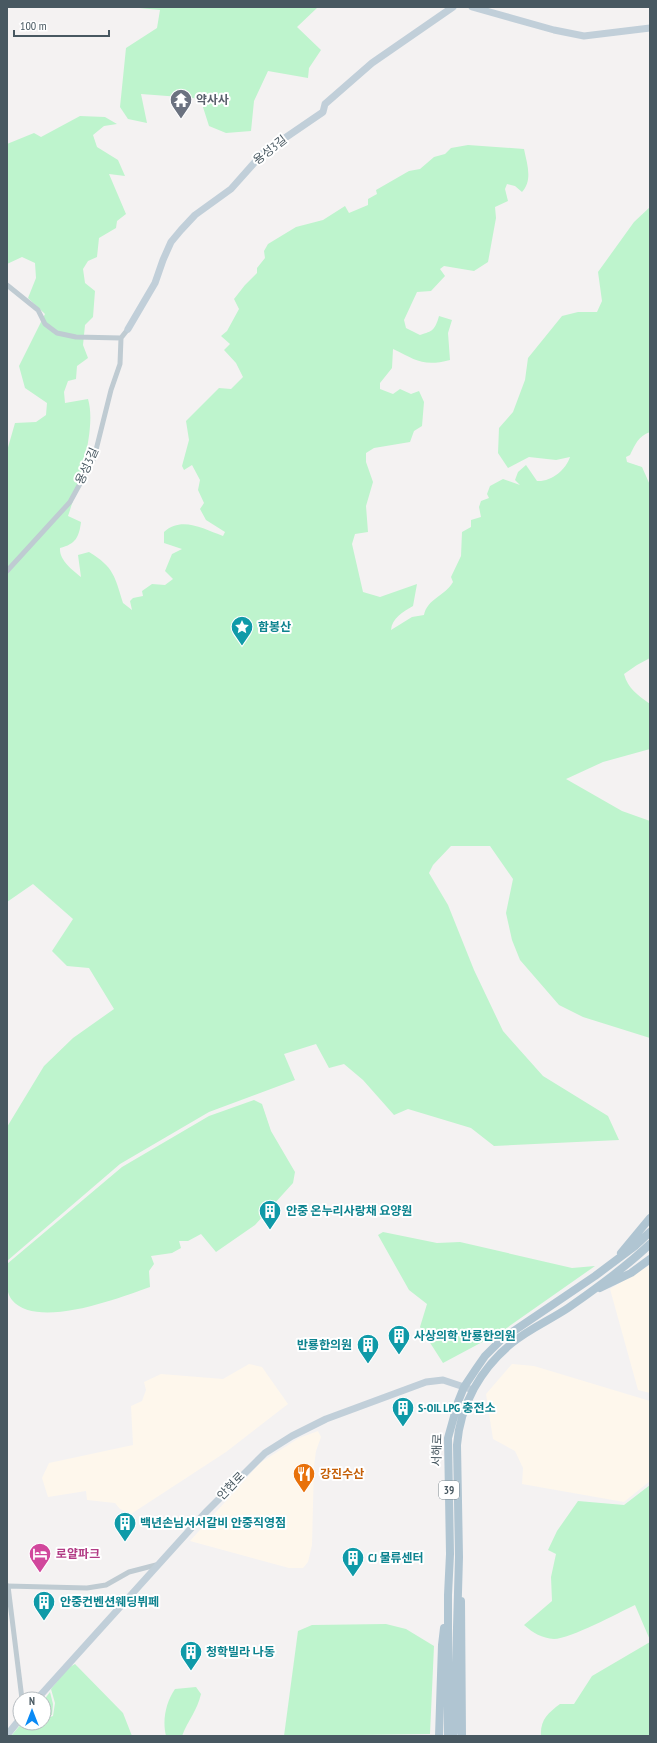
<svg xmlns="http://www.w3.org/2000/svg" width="657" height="1743" font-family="'PT Sans Narrow','Noto Sans KR',sans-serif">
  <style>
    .commercial { fill: #fef7ec }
    .green { fill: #bef4cd }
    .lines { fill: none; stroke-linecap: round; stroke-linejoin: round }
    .street { stroke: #bfcbd2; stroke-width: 5 }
    .secondary { stroke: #c1cfd9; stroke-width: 7 }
    .primary { stroke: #b0c5d2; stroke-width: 8 }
    .labels { text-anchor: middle; stroke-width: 4; stroke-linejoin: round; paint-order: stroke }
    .shield { fill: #fff; stroke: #7f8a90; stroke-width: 1 }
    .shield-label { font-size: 11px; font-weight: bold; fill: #485861 }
    .worship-label { font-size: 12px; font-weight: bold; fill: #5b616d; stroke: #fff; text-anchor: start }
    .street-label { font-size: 12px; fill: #485861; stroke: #fff }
    .culture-label { font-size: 12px; font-weight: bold; fill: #0d838f; stroke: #fff; text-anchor: start }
    .food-label { font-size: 12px; font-weight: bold; fill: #c56008; stroke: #fff; text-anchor: start }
    .hotel-label { font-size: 12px; font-weight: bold; fill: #b23c85; stroke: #fff; text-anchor: start }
  </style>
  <rect width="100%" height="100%" fill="#f4f2f2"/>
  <path class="commercial" d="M650 1265V1393L638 1390 610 1289Z
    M249 1364 262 1367 288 1404 226 1452 131 1514 120 1509 115 1503 87 1500 86 1491 48 1497 42 1478 49 1463 133 1445 131 1406 142 1401 146 1390 144 1382 161 1374 223 1379Z
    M512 1364 534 1366 650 1401V1481L624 1502 522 1484 523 1468 515 1451 493 1439 486 1394Z
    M318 1431 321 1437 316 1451 314 1466 312 1545 308 1562 303 1568H289L190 1541 260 1463 299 1438Z"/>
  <path class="green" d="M129 7H318L297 27 321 50 309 68 308 78 268 71 254 101 251 131 226 133 209 126 202 104 194 98 141 94 147 123 128 119 120 107 126 48 157 28 160 10Z
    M80 116 105 117 117 124 104 126 93 135 97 147 118 160 125 176 109 174 126 214 117 221 116 228 99 238 97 257 88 261 83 269 85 283 95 291 93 317 85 325 83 345 88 358 77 366 76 379 68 381 64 392 65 403 88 399C97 428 78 486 68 516L81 522C79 537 76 544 60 548 59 560 72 570 81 577L78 555 89 552C114 567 115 577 123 603L132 610 130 601 133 598 143 596 142 591 152 584 165 585 173 579 165 571 172 554 182 549 164 543V532C182 516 203 529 223 536L225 532 206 520 200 509 204 503 198 490 200 480 192 465 184 470 182 466 189 440 186 421 219 388 231 389 243 377 236 363 224 350 230 344 221 336 227 331 239 309 234 299 245 285 257 273V268L265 258 264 251 268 244 296 227 323 220 345 206 349 213 368 205V199L377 194 376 190 409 171 420 169 434 157 445 154 451 148 468 145 524 149C527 164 533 180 522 192L515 186 507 184 505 189 508 201 495 207 496 218 488 262 474 271 444 266 440 269 445 276 431 291 417 292 404 320 406 328 420 335C433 331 435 330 439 316L452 320 448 333 450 360C423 367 416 360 393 349L392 368 380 383V389L393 394 400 389 411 394 419 391 424 402 422 426 414 431 410 442 374 448 366 453V462L373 482 366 506 368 532 355 534 352 544 363 592 380 597 417 584 413 606C403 612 392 618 391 630L412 617 424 615C427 599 446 595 453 582L451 577 461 556 462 532 471 527V520L481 517 479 507 481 501 489 498 487 494 490 486 503 479 520 485 515 480 518 472 526 465 537 481C551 482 566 470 570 457L556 460 529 457 508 468 498 453 499 428 513 412 525 380 528 358 562 316 578 312H597L602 301 598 272 634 222 650 207V432C638 436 635 445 630 455L626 457 627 462 642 467 650 485V658L637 665 624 674C628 689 638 695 650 704V749L603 762 566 779 622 811 650 821V1038L583 1017 559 1005 520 960 512 940 506 913 513 879 490 846H451L433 865 429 873 448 905 474 970 503 1031 543 1076 608 1116 619 1140 494 1146 471 1128 408 1109 394 1115 363 1080 344 1064 329 1068 316 1044 284 1054 295 1080 209 1112 120 1164 7 1261V1127L44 1066 73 1038 114 1009 89 968 67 966 52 951 73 919 33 884 7 902V451L15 423 36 422 46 415 47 403 25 388 19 366 45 314 28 298 36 278 35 263 22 257 7 264V144L34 133 41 137Z
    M254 1100 262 1104 271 1131 295 1172 293 1183 255 1225 216 1252 201 1234 188 1241H179L181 1248 172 1253 151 1256 154 1264 149 1271 150 1287C119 1298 37 1330 12 1300 5 1292 6 1274 7 1264L122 1167 209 1116Z
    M383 1232 437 1243 460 1242 572 1268 595 1266 501 1332 443 1363 420 1327 427 1304 409 1290 378 1235Z
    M650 1485V1640L635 1605C618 1613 570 1639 554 1639 542 1638 533 1633 524 1625L552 1601 551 1577 556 1554 548 1550 557 1531 578 1501 624 1505Z
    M386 1624 406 1629 434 1646 430 1734 284 1736 298 1631 312 1625Z
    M650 1642V1736H541C540 1720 548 1713 560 1704H574L592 1676Z
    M75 1664 123 1713 132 1736H11L22 1723H44V1716L47 1718 53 1716 55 1703 51 1689 68 1668Z
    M196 1687 201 1694C197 1711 188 1720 182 1736H166C162 1720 166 1702 175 1689Z
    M50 1692 53 1704 52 1715 47 1717 44 1714V1700Z"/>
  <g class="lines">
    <path class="street" d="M7 285 38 310 45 324 57 333 76 337 121 338 128 329
      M7 571 70 502 94 458 111 390 120 364 121 338
      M7 1586 87 1588 106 1585 129 1572 156 1565
      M8 1586 22 1699"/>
    <path class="secondary" d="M472 7 554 30 584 36 650 28
      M128 329 155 283 163 260 171 242 181 230 195 215 231 189 263 153 323 112 325 104 372 63 453 7
      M37 1699 205 1513 265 1453 292 1436 326 1419 426 1382 443 1380 473 1390
      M7 1735 20 1719"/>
    <path class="primary" d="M621 1253 650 1218
      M600 1288 631 1273 650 1259
      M461 1601 462 1736
      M454 1733 459 1557 457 1445C460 1405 481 1368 512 1343 529 1329 550 1320 568 1308 594 1290 628 1265 650 1244
      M439 1736 442 1645 444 1628
      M448 1736V1595L450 1554 448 1438 458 1402 464 1387 476 1369 485 1356 502 1339 595 1276 635 1246 650 1232"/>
  </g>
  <defs>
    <g id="temple-pin" transform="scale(1.15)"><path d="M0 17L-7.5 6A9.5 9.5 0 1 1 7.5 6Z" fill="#6b7280" stroke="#fff"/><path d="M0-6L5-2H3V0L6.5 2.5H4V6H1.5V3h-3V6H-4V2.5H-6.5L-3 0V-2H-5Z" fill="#fff"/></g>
    <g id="sight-pin" transform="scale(1.15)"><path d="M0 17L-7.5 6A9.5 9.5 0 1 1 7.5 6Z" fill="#0f9aa8" stroke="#fff"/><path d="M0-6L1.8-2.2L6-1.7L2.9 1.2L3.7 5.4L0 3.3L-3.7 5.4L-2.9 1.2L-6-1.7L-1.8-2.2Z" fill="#fff"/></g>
    <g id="building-pin" transform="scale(1.15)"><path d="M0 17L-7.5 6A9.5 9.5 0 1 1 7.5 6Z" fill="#0f9aa8" stroke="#fff"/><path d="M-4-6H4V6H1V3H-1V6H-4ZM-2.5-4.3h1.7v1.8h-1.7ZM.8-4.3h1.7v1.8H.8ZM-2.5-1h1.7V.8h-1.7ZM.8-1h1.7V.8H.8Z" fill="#fff"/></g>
    <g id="restaurant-pin" transform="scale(1.15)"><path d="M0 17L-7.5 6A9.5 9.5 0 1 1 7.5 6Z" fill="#e8710a" stroke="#fff"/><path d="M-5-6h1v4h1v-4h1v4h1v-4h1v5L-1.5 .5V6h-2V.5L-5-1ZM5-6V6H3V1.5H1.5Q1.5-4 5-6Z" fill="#fff"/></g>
    <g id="hotel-pin" transform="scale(1.15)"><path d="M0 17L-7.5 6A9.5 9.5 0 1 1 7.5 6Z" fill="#d1479c" stroke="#fff"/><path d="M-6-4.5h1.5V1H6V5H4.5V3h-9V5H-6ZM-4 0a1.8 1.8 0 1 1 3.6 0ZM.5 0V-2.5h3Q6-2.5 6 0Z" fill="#fff"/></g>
  </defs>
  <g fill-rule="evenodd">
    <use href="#temple-pin" x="181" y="100"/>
    <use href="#sight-pin" x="242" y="627"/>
    <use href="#building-pin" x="270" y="1211"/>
    <use href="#building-pin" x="399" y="1336"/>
    <use href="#building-pin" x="368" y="1345"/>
    <use href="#building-pin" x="403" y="1408"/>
    <use href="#restaurant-pin" x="304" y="1474"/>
    <use href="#building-pin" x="125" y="1523"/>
    <use href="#hotel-pin" x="40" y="1554"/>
    <use href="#building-pin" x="353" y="1558"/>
    <use href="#building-pin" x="44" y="1602"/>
    <use href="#building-pin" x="191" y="1652"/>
  </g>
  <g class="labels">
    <rect class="shield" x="439" y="1481" width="20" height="18" rx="3"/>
    <g class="shield-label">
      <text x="449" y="1494">39</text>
    </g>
    <g class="worship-label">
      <text x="196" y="104">약사사</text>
    </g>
    <g class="street-label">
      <text transform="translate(270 150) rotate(-38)" y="4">용성3길</text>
      <text transform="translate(87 466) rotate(-66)" y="4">용성3길</text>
      <text transform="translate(437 1450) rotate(-88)" y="4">서해로</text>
      <text transform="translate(231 1486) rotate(-46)" y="4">안현로</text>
    </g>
    <g class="culture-label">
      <text x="258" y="631">함봉산</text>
      <text x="286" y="1215">안중 온누리사랑채 요양원</text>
      <text x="414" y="1340">사상의학 반룡한의원</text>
      <text x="352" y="1349" text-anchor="end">반룡한의원</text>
      <text x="418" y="1412">S-OIL LPG 충전소</text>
      <text x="140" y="1527">백년손님서서갈비 안중직영점</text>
      <text x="368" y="1562">CJ 물류센터</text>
      <text x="60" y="1606">안중컨벤션웨딩뷔페</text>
      <text x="206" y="1656">청학빌라 나동</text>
    </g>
    <g class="food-label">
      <text x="320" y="1478">강진수산</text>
    </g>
    <g class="hotel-label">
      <text x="56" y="1558">로얄파크</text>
    </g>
  </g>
  <rect width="657" height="1743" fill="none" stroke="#485861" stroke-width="16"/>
  <g transform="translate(32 1711)"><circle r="19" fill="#ffffff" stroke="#b6bcc0"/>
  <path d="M0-3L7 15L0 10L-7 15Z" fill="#0a8af5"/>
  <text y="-6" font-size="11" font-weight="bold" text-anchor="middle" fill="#485861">N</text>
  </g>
  <path d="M14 30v6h95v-6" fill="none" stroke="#485861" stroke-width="2"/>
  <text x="20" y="30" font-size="12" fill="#485861" stroke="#ffffff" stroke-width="3" paint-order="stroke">100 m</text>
</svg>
